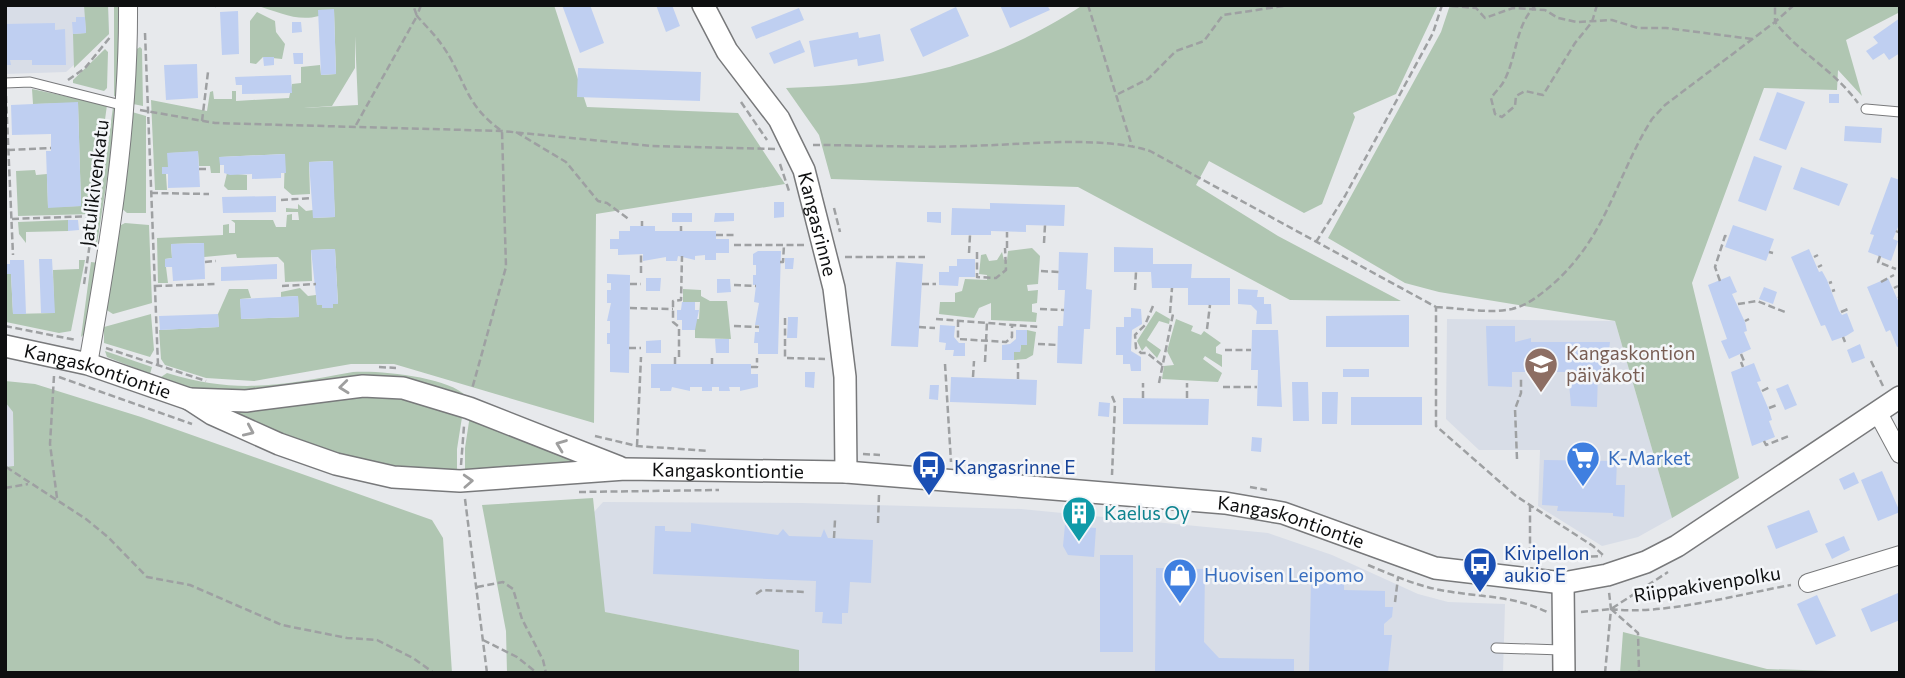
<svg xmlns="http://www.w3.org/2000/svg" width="1905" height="678" font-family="Commissioner,sans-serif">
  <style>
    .built { fill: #d8dde7 }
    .green { fill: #b0c6b2; fill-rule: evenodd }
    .building { fill: #bfcff1 }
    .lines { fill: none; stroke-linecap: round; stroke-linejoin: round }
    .service-casing { stroke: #78797b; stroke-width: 11 }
    .minor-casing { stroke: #78797b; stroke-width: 20 }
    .tertiary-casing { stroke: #78797b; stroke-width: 24 }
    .path { stroke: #9ea0a2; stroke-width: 2.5; stroke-dasharray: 7 3.5; stroke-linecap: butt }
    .service { stroke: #fff; stroke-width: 9 }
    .minor { stroke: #fff; stroke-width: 18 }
    .tertiary { stroke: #fff; stroke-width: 21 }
    .oneway { stroke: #9f9f9f }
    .labels { text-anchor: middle; stroke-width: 5; stroke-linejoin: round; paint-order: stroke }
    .street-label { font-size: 19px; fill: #0e0f10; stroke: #f4f6f9 }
    .education-label { font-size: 19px; fill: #785e54; stroke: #f4f6f9; text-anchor: start }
    .shop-label { font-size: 19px; fill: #366cbe; stroke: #f4f6f9; text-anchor: start }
    .transit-label { font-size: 19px; fill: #164399; stroke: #f4f6f9; text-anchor: start }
    .culture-label { font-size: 19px; fill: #0d838f; stroke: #f4f6f9; text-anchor: start }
  </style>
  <rect width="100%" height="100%" fill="#e7e9ec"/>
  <path class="built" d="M5 5H108L109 34 66 72 5 74Z
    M1447 319 1615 321 1672 518 1638 537 1602 546 1538 506 1540 450H1479L1446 419Z
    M5 402 13 412 14 467H5Z
    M603 502 802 503 1021 509 1268 533 1332 555 1418 594 1448 602 1505 604 1503 673H799L798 650 604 612 594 512Z"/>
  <path class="green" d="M84 5H108L109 34 74 68 73 34 86 33Z
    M114 5H121L119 97 114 96Z
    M255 5H554L587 107 738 113 785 184 596 214 594 423 394 364H351L254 381 206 378 165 365 161 359 159 330 219 327 218 314 229 289H248L251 298 240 299 242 319 299 317 298 296 281 297V292L300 288 308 296 316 295 317 305H322V308H332L333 304 338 303 335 249 311 250 312 281 285 282 284 263 278 257 237 258 236 254 204 257V243L171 244 172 258 165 259 168 283H158L157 238 223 235V225L229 224V233H235V223L231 220H273L276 227H286L287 215 292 214V220H299L298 212H286V208L298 209V204L306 211 313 210V218L335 217 332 161 309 162 310 194 292 195 284 188 285 154 220 157V173H211L210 166H199L198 152 168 153V167H162V174H166L167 190H155L151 100 207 111 210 92 213 91 214 99H232V91H236V101L289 98 292 84 301 83V67L320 65 321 75 336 74 334 10C304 26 285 14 255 5ZM355 36 358 105 304 108 332 106 355 68Z
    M1083 5H1438L1396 94 1353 113 1355 117 1322 204 1304 213 1209 161 1196 185 1278 236 1401 301 1290 300 1078 187 831 179 819 135 786 88C903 84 982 70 1083 5Z
    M1450 5H1900V12L1846 40 1862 96 1838 70 1837 90 1764 88 1692 283 1739 478 1672 518 1615 321 1439 292 1405 283 1328 238 1441 32Z
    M257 12 275 21 276 32 285 44 282 59 263 57 256 64 250 63V21Z
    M140 47 142 49 143 106 133 104 134 51Z
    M105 49 108 52 107 88 104 91 73 83V80Z
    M32 89 107 105 92 214 18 216 16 171 35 170 36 175 47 174 48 207 81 206 78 103 33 104Z
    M113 107 118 108 97 244 94 243Z
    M132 112 146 116V213H127L120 207Z
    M227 173 247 175V190H228L224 186Z
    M68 220V231L26 232V243L19 234 18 222Z
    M125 223 149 225 152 303 113 314 105 309 119 226Z
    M1032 248 1040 256 1038 284 1027 285 1028 291 1038 290 1037 303 1032 304V312L1037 313 1036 322 991 320V303L979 308 974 318 939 314 940 302H955V293L962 291 965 279 987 280V275L979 274 981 255 986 254 989 261 997 260 1002 252 1004 260H1007L1008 251Z
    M79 260H85L71 331 59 333 6 322 5 274H11L13 314 54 313 53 270 79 269Z
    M91 262 99 263 87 331 81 337Z
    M683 289 701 290V296L710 301H727L731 339 695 338V319H699L700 302H683Z
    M1156 311 1170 319 1169 324 1159 321 1147 340 1161 350 1157 358 1146 346 1142 351 1137 341Z
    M151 314 154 350 150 357 104 343V327Z
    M1176 319 1193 326 1191 331 1201 335 1204 331 1221 343 1216 347V353L1222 355V367L1205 356 1203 359 1222 373 1218 382 1162 379 1164 366 1174 365 1167 351Z
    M1027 330 1036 332 1033 355 1026 359 1014 360V352H1020L1021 345H1027Z
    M105 351 152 367 150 374 107 357Z
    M353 372C379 370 449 377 466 396 391 386 315 397 239 392 214 391 183 390 161 377L167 373C239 395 281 385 353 372Z
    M5 381 35 384 141 417 432 520 443 538 452 673H5V467L14 466 13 412 5 402Z
    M364 391 463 411 457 449V475L337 459 214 405Z
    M470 415 605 466 465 474V448Z
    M593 498 605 612 799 650V673H507L506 631 482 505Z
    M1623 632 1767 669 1900 673H1620Z"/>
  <path class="building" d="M562 5H590L604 43 580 53Z
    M656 5H672L680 26 666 32Z
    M1000 5H1047L1050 10 1010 28Z
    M956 7 969 36 923 57 910 29Z
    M799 8 804 20 756 39 751 27Z
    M334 9 336 74 321 75 318 10Z
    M238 11 239 54 222 55 220 12Z
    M76 17H85L86 33 73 34 72 22H76Z
    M1900 18V53L1889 60 1884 53 1873 60 1866 51 1878 43 1873 37Z
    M292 22H301L302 32 292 33Z
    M55 23V30L65 29 66 65H32V60H10L11 65H5V24Z
    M858 32 859 38 880 34 884 61 858 66 857 59 814 67 809 41Z
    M800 40 805 52 774 64 769 53Z
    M293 53H303V64H294Z
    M263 57H274V65L264 66Z
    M197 64 198 98 166 100 164 65Z
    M578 68 701 72 700 101 577 97Z
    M291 75 292 93 242 94V85H236L235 77Z
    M1777 92 1805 102 1786 150 1759 140Z
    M1829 94H1839V103H1829Z
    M78 102 81 206 48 208 46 151H51V134L12 135 11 105Z
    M1845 126 1882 128 1881 143 1844 141Z
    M198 151 200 187 168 188V174H162V167H168L167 153Z
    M285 154 286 173H281V178L252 179V174L230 175 224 173V165H220L219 157Z
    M1754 156 1782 166 1766 211 1738 201Z
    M333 161 335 217 313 218 309 162Z
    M1801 167 1848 184 1839 206 1793 189Z
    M1891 177 1900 180V222L1893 239 1898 241 1891 261 1868 252 1874 235 1870 234Z
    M276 196V212L223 213 222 197Z
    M774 202H784V217L774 218Z
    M990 203 1065 205 1064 226 1026 225V232L991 231V235H951L952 208 990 209Z
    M927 212H941V223L927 222Z
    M672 213H692V222H672Z
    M715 213H734V221L714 222Z
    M68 220H78L79 230 68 231Z
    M1733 225 1774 239 1766 261 1725 247Z
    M630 226H655V231H716V239H729V253H716V260H705V255L695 256V260L678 256 677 261H666V257L643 261V254L618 255V249H610V239H619V231H630Z
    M204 243 205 279 173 281 172 267H165V259L172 258 171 244Z
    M1114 247 1153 248V264H1192L1191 278H1230V305H1188V288H1152L1151 272H1114Z
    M335 249 338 304H333V308H322V305H317L311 250Z
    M1809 249 1819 272 1822 271 1827 280 1839 311 1842 315 1847 313 1854 331 1846 336 1832 341 1825 325 1821 326 1791 257Z
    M758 251H781L778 354H758V343H754L755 332H759V325H755L759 303 754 302 756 285H753V275H756V265H753V254Z
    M1059 252 1088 253 1086 289 1092 290 1090 329H1084L1082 364 1057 363 1058 326H1063L1065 290H1058Z
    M785 258H794L793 269H785Z
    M39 259H52L55 313H41Z
    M957 259H975V277H959L958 286 939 285V272H949V266H957Z
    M10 260H24L26 314H13L11 274H5V264H10Z
    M896 262 923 264 918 347 891 346Z
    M277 264V279L221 281V267Z
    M607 274 630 275 629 373 610 372V344H607V333H610V321H607L611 303H607V290H611V283H607Z
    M1730 276 1737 292 1732 294 1745 322 1747 331 1744 332 1751 349 1729 359 1721 341 1727 339 1708 285Z
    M646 278H661L660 291H646Z
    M1888 278 1900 305V346L1897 347 1890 330 1886 332 1867 287Z
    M717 279H730L731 292 717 293Z
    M1764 287 1777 292 1773 304 1759 299Z
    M1238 289 1258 290 1257 297H1264V304H1271L1272 324H1256L1257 311 1251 305 1238 304Z
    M298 296 299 317 241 319 240 299Z
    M682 302H695V310H699L695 330H682V320H677V310H681Z
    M1131 308 1141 309 1142 324 1132 330 1131 351 1141 357V371H1131L1130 364H1123V355H1116V327H1124V317H1131Z
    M218 314 219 327 160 330 159 316Z
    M1409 315V347H1326V316Z
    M788 317H798L797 338H787Z
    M940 325 955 326 954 337 959 343H965V356H953L954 350H945L946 343 939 342Z
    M1486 326H1515V342L1531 338V342H1610L1606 373H1598L1597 407 1571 406 1568 372H1512V387L1488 386Z
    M1016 330H1027V345H1021L1020 352H1014V360H1002V345L1010 344 1016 339Z
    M1252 330H1278L1282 407 1257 406 1258 370H1251Z
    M715 339H729V353H716Z
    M661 340V353H646V341Z
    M1860 344 1865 358 1852 363 1847 350Z
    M1754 363 1761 381 1757 382 1769 410 1772 420 1769 421 1775 437 1752 446 1731 372Z
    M651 364H751V374H758V387L740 391V387H729L730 391H719V387H712V391H702V387H690V391L672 387 671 391H660V388H651Z
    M1343 369H1369V377H1343Z
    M805 372H815L814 388 805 387Z
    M951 377 1037 380 1036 405 950 402Z
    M1292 382H1308L1309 421H1293Z
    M1788 384 1797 405 1785 410 1776 389Z
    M930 385H939L938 400 929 399Z
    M1322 392H1338L1337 424H1322Z
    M1351 397H1422V425H1351Z
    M1123 398 1209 399 1208 425 1123 424Z
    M1099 402 1110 403 1109 417 1098 416Z
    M1252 437 1262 438 1261 452 1251 451Z
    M1544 460 1617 461 1616 485H1625L1624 517 1613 516V513L1557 511 1558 506 1542 505Z
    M1882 471 1900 512 1878 521 1861 480Z
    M1854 472 1859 483 1844 490 1839 479Z
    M1809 510 1818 532 1776 549 1767 526Z
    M691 523 778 535 783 529 789 536 821 537 824 529 828 538 873 540 871 583 850 582 848 613H842V624L822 623 823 612H815L816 581 653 574 655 526H665V531L691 532Z
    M1065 525 1096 528 1094 557 1068 555 1063 546Z
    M1844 536 1850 550 1832 559 1825 544Z
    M1100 555H1133V652H1100Z
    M1156 568 1205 569 1204 642 1219 658 1294 659V673H1155Z
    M1311 580 1344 581V590L1385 591V607H1393L1392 617 1384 624V635H1392L1388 673H1309Z
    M1898 593 1900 620 1871 632 1861 609Z
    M1817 595 1836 636 1816 645 1797 604Z"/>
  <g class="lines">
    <g class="service-casing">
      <path id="service" d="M5 83 30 82 125 106
        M1866 109 1900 112
        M1496 648 1562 650"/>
    </g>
    <g class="minor-casing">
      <path id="minor" d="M88 364C109 246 129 126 128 5
        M1878 413 1900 454
        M1808 583 1900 555"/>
    </g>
    <g class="tertiary-casing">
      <g id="tertiary">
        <path id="s1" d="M703 5 727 51 779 119 804 170 834 288 845 377 846 472"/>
        <path id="s2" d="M5 346 88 364 189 399 212 414 279 444 336 464 393 477 460 481 625 469 846 472 1225 503 1283 513 1435 568 1563 583 1607 575 1646 562 1677 546 1900 397"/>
        <path d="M189 399 246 401 363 386 403 388 469 408 619 467"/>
        <path d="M1563 583 1564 673"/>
      </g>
    </g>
    <path class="path" d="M211 5 216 6
      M421 5 417 16C425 25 435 35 442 45 466 79 464 105 502 131L506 267 472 389
      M1088 5 1132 146
      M1441 5 1476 8 1485 18 1513 8 1545 10 1558 18 1577 22 1612 20 1638 28H1666L1752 39
      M1536 5C1515 25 1517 57 1504 81 1501 87 1495 92 1491 98L1495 114 1502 117 1515 106 1516 96 1525 91 1543 95 1575 43 1592 22 1597 5
      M1794 5 1775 22C1800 54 1832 68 1858 103
      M145 33 158 365
      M68 80 85 68 111 36
      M1118 94 1148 79 1176 51 1204 41 1223 15 1290 5
      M6 96 13 255
      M741 102 767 140
      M140 110 215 123 502 131 652 146 775 149
      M202 121 208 72
      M356 125 417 16 413 5
      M516 132 566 162 598 201 607 203 630 220
      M813 145C865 145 917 148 968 146 1021 145 1100 135 1150 151L1436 307V426L1516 496 1593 546 1603 555
      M8 150 51 148
      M780 164 789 191
      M199 169H207
      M151 193 209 194
      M281 200 312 198
      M834 208 840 232
      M12 219 94 216
      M642 221V226
      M681 231V226
      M1896 231 1900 233
      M716 235H734
      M1316 242 1345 196 1433 33 1442 5
      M1044 243 1045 225
      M734 245H804
      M1007 248V232
      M977 252V277L996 278 1006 270 1005 248
      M1769 252 1773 253
      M969 253 970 235
      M1880 256 1878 262 1896 269
      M845 257H925
      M1814 257 1818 255
      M205 262 216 261
      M780 262H783L784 245
      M1818 267 1822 265
      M1041 271 1059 272
      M641 273V254
      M1720 281 1715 267 1725 236 1729 237
      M1881 282 1894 275
      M1829 283 1832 282
      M84 284 95 208
      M630 284H641
      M922 284H936
      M734 285 756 286
      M155 286 217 284
      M282 286 316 284
      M1894 288 1898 286
      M1135 290 1136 272
      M1832 291 1835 290
      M1898 298 1900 297
      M1738 304 1757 301 1785 312
      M1153 306 1145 325 1135 335 1136 348 1141 353H1147L1162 365
      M1436 307C1460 308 1489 314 1512 309 1528 305 1540 295 1553 284 1608 235 1615 178 1652 119L1665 105 1775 22V5
      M630 308 673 309
      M1040 309 1064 310
      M1841 312 1848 309
      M1170 313 1172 288
      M785 318V358L825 359
      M936 319 1039 327
      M958 320V339L1006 342 1012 337V324
      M1745 321 1749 319
      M5 326 76 340
      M734 326 759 327
      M919 327 935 328
      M1207 329 1210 305
      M1843 337 1845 342
      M1038 344 1058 345
      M106 348 206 381
      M629 348H641
      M1225 350H1251
      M1741 354 1744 361
      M679 357V327L673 322V301L681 300 682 256
      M1871 361 1883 386
      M985 362 987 322
      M1741 362 1743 367
      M675 364V357
      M712 364V358
      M945 364 951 462
      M379 367 396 368
      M751 367H757V358
      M54 376 50 444 57 498
      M59 377 192 424
      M973 377 974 361
      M1018 379V363
      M1159 383 1173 314
      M1223 387H1257
      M1762 391 1770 387
      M1112 396 1115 403 1112 475
      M1143 398V383
      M1187 398V383
      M1769 408 1777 405
      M595 436 637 446 709 451
      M1764 441 1766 445 1789 436
      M637 446 641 357
      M863 454 880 455
      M1517 459 1515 409 1521 393V379
      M461 465 464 426
      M6 467 86 519 109 538 147 577 190 585 282 625 347 638 377 640 413 658 434 673
      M1250 487 1267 490
      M5 488 28 484
      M579 492 719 490
      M465 499 487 673
      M1530 505V558
      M878 523 879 494
      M834 538 835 520
      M1528 559 1602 556
      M1368 565C1392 575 1415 585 1440 590 1476 597 1513 595 1547 612
      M477 587 503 582 513 589 522 619 543 660 546 673
      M756 594 762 590 805 592
      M1395 602 1398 578
      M1611 609C1659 616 1741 594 1791 585
      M1611 609 1638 633 1639 673
      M1581 612 1611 609 1668 572
      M483 640 517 657 537 673
      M1605 673 1611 609 1609 592"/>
    <use href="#service" class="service"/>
    <use href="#minor" class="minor"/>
    <use href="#tertiary" class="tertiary"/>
  </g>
  <defs><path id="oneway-chevron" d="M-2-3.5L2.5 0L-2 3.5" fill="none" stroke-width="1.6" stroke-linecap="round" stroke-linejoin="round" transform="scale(1.75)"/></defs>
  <g class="oneway">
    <use href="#oneway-chevron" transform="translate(344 387) rotate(174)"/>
    <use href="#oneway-chevron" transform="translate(249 431) rotate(24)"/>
    <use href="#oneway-chevron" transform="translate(561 445) rotate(-159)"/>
    <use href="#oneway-chevron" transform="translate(468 481) rotate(-3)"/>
  </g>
  <defs>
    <g id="school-pin" transform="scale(1.75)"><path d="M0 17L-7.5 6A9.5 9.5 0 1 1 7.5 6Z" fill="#8d6e63" stroke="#f4f6f9"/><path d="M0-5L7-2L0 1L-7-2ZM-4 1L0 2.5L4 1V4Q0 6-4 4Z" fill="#fff"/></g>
    <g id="supermarket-pin" transform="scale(1.75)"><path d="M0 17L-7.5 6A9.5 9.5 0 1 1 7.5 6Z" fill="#3f7fe0" stroke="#f4f6f9"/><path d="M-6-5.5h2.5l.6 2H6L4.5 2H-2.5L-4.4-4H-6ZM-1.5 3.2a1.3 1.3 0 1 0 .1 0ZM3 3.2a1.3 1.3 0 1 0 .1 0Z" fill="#fff"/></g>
    <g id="bus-pin" transform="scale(1.75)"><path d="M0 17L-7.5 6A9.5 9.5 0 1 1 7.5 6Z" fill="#1a4fb4" stroke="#f4f6f9"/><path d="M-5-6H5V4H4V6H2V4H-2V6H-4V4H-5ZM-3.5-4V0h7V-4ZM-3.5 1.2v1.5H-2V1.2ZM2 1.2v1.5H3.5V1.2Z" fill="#fff"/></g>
    <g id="building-pin" transform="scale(1.75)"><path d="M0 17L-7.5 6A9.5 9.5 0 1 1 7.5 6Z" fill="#0f9aa8" stroke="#f4f6f9"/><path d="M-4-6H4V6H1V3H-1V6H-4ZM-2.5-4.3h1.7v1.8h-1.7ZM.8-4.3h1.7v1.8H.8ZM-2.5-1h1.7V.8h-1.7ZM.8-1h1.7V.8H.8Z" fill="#fff"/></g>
    <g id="shop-pin" transform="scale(1.75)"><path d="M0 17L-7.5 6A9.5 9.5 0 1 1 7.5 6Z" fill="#3f7fe0" stroke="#f4f6f9"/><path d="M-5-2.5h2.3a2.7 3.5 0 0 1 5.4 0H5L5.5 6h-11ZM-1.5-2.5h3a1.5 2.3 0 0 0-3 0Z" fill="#fff"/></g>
  </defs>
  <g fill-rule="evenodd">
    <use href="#school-pin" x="1541" y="364"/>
    <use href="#supermarket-pin" x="1583" y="458"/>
    <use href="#bus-pin" x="929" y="467"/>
    <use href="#building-pin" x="1079" y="513"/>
    <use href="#bus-pin" x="1480" y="564"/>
    <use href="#shop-pin" x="1180" y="575"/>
  </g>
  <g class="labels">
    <g class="street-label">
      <text transform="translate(94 183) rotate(-83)" y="7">Jatulikivenkatu</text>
      <text dy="7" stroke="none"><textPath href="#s1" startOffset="250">Kangasrinne</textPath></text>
      <text dy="7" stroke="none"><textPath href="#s2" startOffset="96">Kangaskontiontie</textPath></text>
      <text dy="7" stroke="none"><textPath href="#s2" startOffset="747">Kangaskontiontie</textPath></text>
      <text dy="7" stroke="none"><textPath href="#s2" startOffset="1314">Kangaskontiontie</textPath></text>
      <text transform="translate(1707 584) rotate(-9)" y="7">Riippakivenpolku</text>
    </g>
    <g class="education-label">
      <text x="1566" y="360">Kangaskontion<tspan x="1566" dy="22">päiväkoti</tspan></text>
    </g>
    <g class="shop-label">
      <text x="1608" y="465">K-Market</text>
      <text x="1204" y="582">Huovisen Leipomo</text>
    </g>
    <g class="transit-label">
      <text x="954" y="474">Kangasrinne E</text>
      <text x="1504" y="560">Kivipellon<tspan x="1504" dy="22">aukio E</tspan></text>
    </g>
    <g class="culture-label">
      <text x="1104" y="520">Kaelus Oy</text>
    </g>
  </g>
  <rect width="1905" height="678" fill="none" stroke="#0e0f10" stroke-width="14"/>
</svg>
